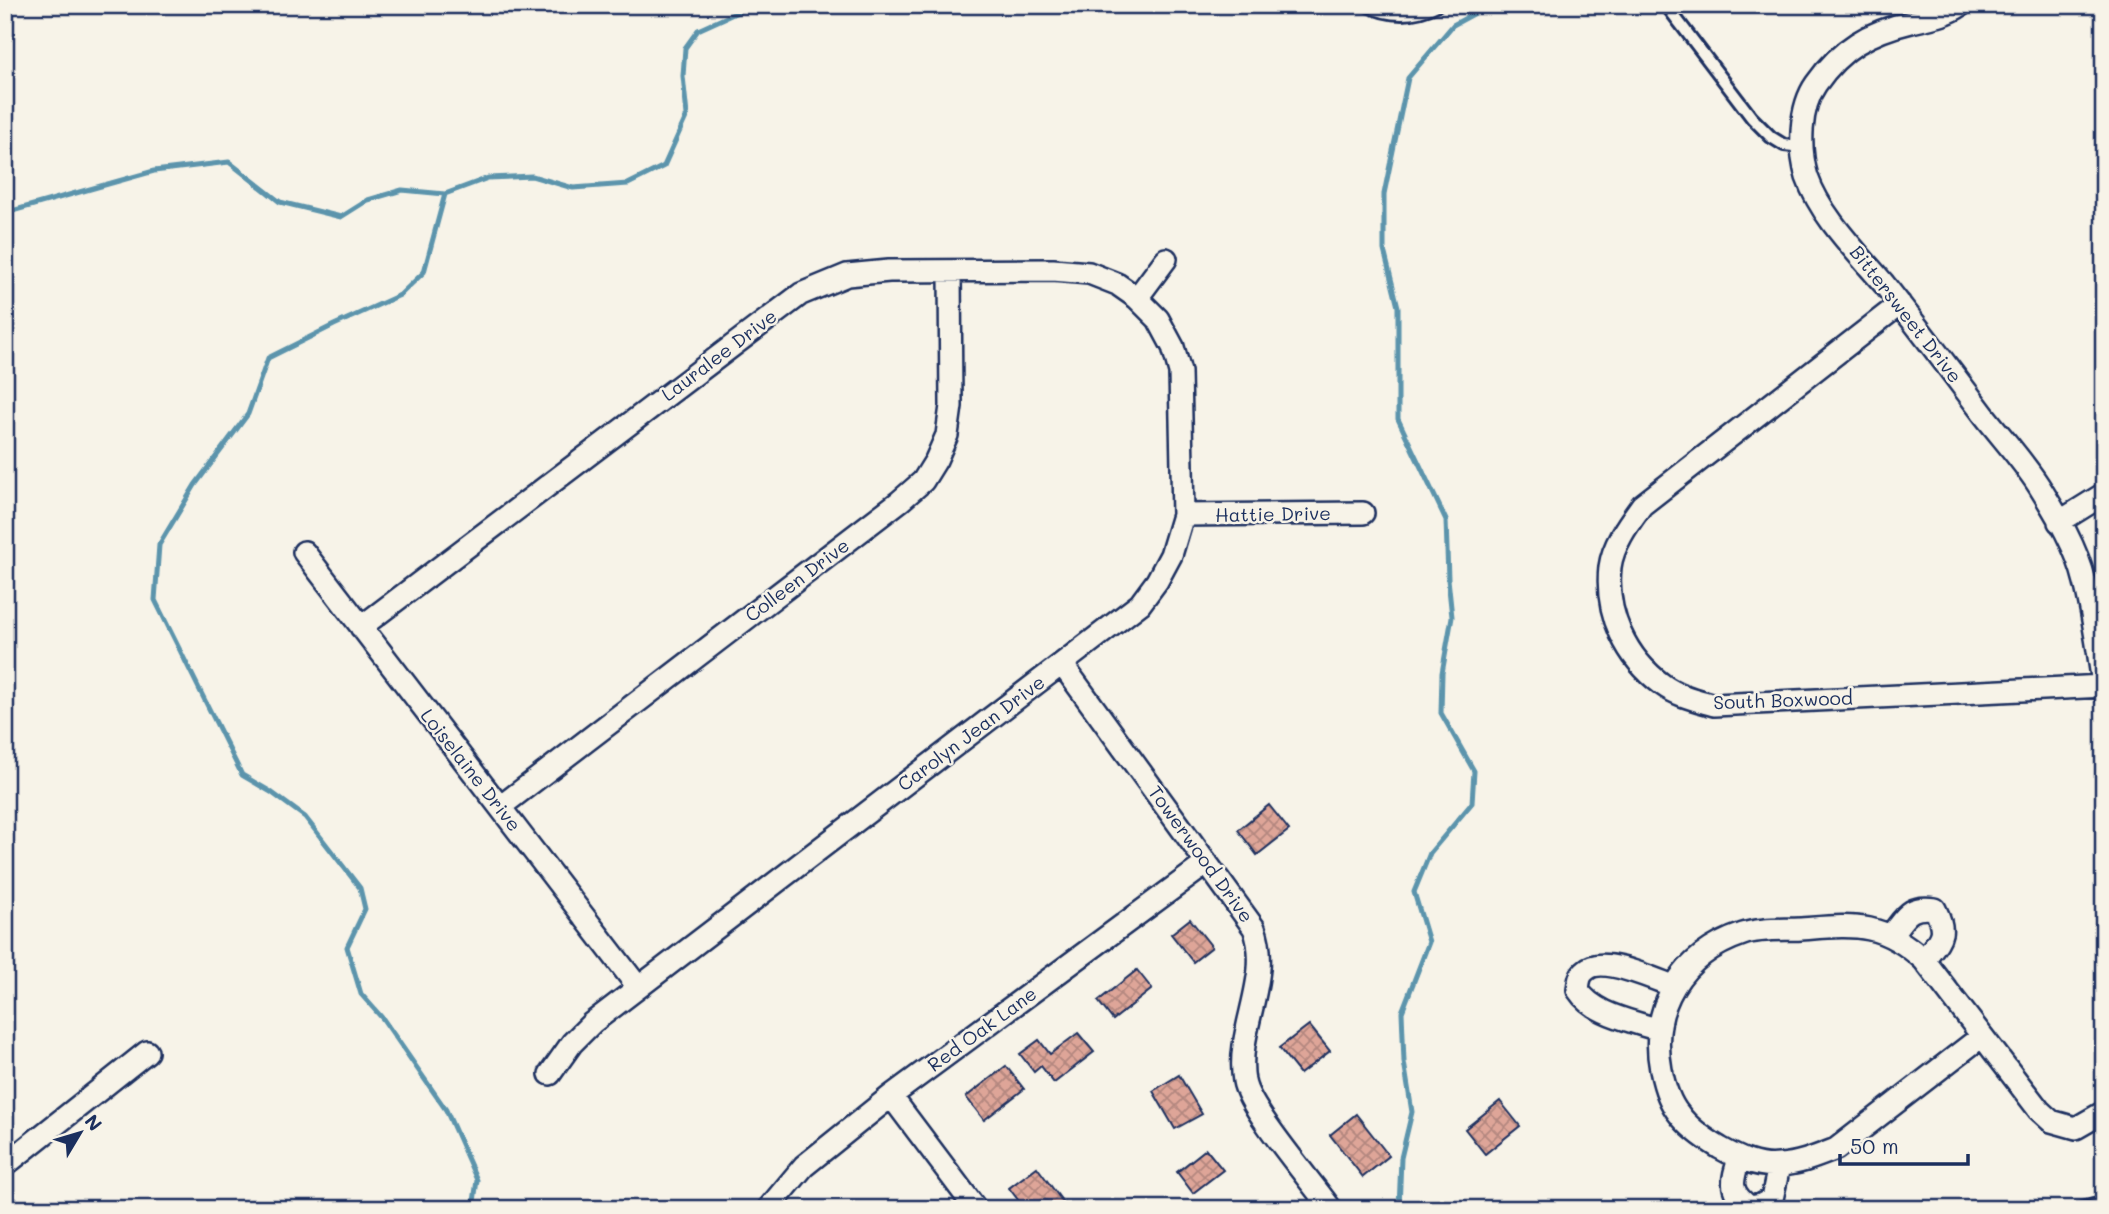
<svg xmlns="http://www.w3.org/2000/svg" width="2109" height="1214" font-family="Mali,sans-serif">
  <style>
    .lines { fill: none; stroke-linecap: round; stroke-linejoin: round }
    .stream { stroke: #5b94ac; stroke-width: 5 }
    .building { fill: url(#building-cross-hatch); stroke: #1b2f5e; stroke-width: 2 }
    .service-casing { stroke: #1b2f5e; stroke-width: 16 }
    .minor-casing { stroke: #1b2f5e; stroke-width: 26 }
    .service { stroke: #f7f3e8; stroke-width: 10 }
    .minor { stroke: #f7f3e8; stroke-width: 21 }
    .labels { text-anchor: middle; stroke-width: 5; stroke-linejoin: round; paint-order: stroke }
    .street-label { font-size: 19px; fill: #1b2f5e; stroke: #f7f3e8 }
  </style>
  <defs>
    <pattern id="building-cross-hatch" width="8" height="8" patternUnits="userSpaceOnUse" patternTransform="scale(1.75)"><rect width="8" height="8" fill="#dea598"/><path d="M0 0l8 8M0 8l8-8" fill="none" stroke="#b3877f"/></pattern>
  </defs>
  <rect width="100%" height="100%" fill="#f7f3e8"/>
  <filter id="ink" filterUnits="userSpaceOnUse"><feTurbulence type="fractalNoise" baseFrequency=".0143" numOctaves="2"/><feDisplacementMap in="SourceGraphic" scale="14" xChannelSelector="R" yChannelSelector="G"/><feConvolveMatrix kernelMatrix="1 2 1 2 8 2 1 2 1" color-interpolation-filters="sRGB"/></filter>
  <g filter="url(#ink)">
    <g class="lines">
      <path class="stream" d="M445 194 424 272 400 295 334 325 268 358 248 414 195 485 159 545 155 600 242 775 271 792 305 817 360 888 365 909 347 947 361 994 383 1019 446 1110 477 1180 473 1209
        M5 213 154 171 229 162 280 202 341 217 368 200 402 190 445 194 488 178 532 176 573 188 628 184 664 166 687 115 683 76 685 48 698 30 753 5
        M1399 1209 1401 1158 1412 1112 1404 1062 1402 1012 1429 942 1414 892 1430 853 1472 803 1474 771 1441 713 1442 673 1452 617 1448 579 1446 520 1398 419V307L1384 250V194L1408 78 1453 25 1490 5"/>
    </g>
    <path class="building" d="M1269 805 1289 830 1257 855 1238 830Z
      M1190 919 1212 947 1193 962 1171 934Z
      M1137 970 1152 989 1113 1020 1098 1001Z
      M1309 1025 1330 1051 1300 1074 1279 1048Z
      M1078 1033 1094 1052 1054 1083 1041 1066 1034 1072 1020 1054 1039 1040 1050 1054Z
      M1006 1066 1024 1089 984 1120 966 1097Z
      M1179 1075 1202 1114 1175 1129 1153 1091Z
      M1500 1101 1520 1126 1485 1154 1465 1129Z
      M1356 1114 1389 1156 1363 1177 1330 1135Z
      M1206 1149 1223 1170 1193 1193 1177 1172Z
      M1037 1167 1068 1209H1025L1009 1188Z"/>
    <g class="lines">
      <g class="service-casing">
        <path id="service" d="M1366 5C1389 17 1414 17 1437 5
          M1666 5 1752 118 1771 137 1784 145 1803 147
          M2080 1209 2104 1202"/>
      </g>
      <g class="minor-casing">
        <path id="minor" d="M1961 5C1946 16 1928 18 1911 22 1869 32 1841 48 1816 84 1799 108 1799 149 1807 177 1821 217 1857 252 1884 284 1918 327 1951 371 1984 415 2002 438 2023 461 2039 486 2057 515 2077 548 2085 582 2094 617 2099 655 2104 692
          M1137 298 1166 259
          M1900 304 1642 505C1629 523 1613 544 1610 567 1605 614 1626 658 1663 685 1678 696 1697 700 1714 705L2104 686
          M1183 515 1363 513
          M2059 522 2104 494
          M304 552 638 987
          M361 627 801 294 847 275 889 271 1053 270 1089 273 1117 284 1137 298 1158 319 1173 347 1180 372 1183 515 1171 555 1157 581 1140 604 592 1023 572 1043 550 1074
          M1062 664 1254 928C1273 978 1235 1030 1244 1081 1248 1108 1312 1182 1331 1209
          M500 807 900 501 923 481 936 460 947 435 951 406 950 272
          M1891 935C1906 916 1909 905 1935 909 1948 935 1940 938 1924 960
          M1658 1030C1631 1020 1594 1015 1578 990 1579 982 1579 975 1586 970 1602 955 1654 979 1673 986
          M1982 1036 1836 1149C1818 1156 1799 1164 1780 1165 1758 1168 1738 1158 1720 1148 1705 1139 1689 1128 1679 1114 1669 1102 1664 1085 1661 1070 1649 1007 1681 955 1743 934 1760 928 1783 930 1801 929 1855 925 1881 921 1924 960L2039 1110 2051 1121 2076 1128 2104 1112
          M891 1096 976 1209
          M1739 1159C1732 1181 1728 1192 1750 1207L1761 1205 1772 1199 1779 1166
          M5 1165 147 1052
          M768 1209 804 1166 891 1096 1207 863"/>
      </g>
      <use href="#service" class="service"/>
      <use href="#minor" class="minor"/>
    </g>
  </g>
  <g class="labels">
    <g class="street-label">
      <text transform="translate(1906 314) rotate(52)" y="7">Bittersweet Drive</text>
      <text transform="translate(719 355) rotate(-37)" y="7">Lauralee Drive</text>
      <text transform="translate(1273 514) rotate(-1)" y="7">Hattie Drive</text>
      <text transform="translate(797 580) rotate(-37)" y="7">Colleen Drive</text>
      <text transform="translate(1783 700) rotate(-2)" y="7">South Boxwood</text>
      <text transform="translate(971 733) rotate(-37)" y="7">Carolyn Jean Drive</text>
      <text transform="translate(471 770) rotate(52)" y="7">Loiselaine Drive</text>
      <text transform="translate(1201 854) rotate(54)" y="7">Towerwood Drive</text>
      <text transform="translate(982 1029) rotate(-36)" y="7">Red Oak Lane</text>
    </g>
  </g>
  <rect width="2109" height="1214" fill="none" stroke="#f7f3e8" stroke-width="28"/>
  <rect x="14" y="14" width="2081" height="1186" fill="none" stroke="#1b2f5e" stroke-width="2.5" filter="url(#ink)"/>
  <g transform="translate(80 1133) rotate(52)" stroke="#f7f3e8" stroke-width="5" paint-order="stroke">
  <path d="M0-5L12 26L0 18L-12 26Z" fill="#1b2f5e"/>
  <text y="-10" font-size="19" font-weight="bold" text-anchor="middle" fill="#1b2f5e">N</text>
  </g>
  <path d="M1840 1154v10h128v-10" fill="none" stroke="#1b2f5e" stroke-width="3.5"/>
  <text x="1850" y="1154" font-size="21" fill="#1b2f5e" stroke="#f7f3e8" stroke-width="5" paint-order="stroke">50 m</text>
</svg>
